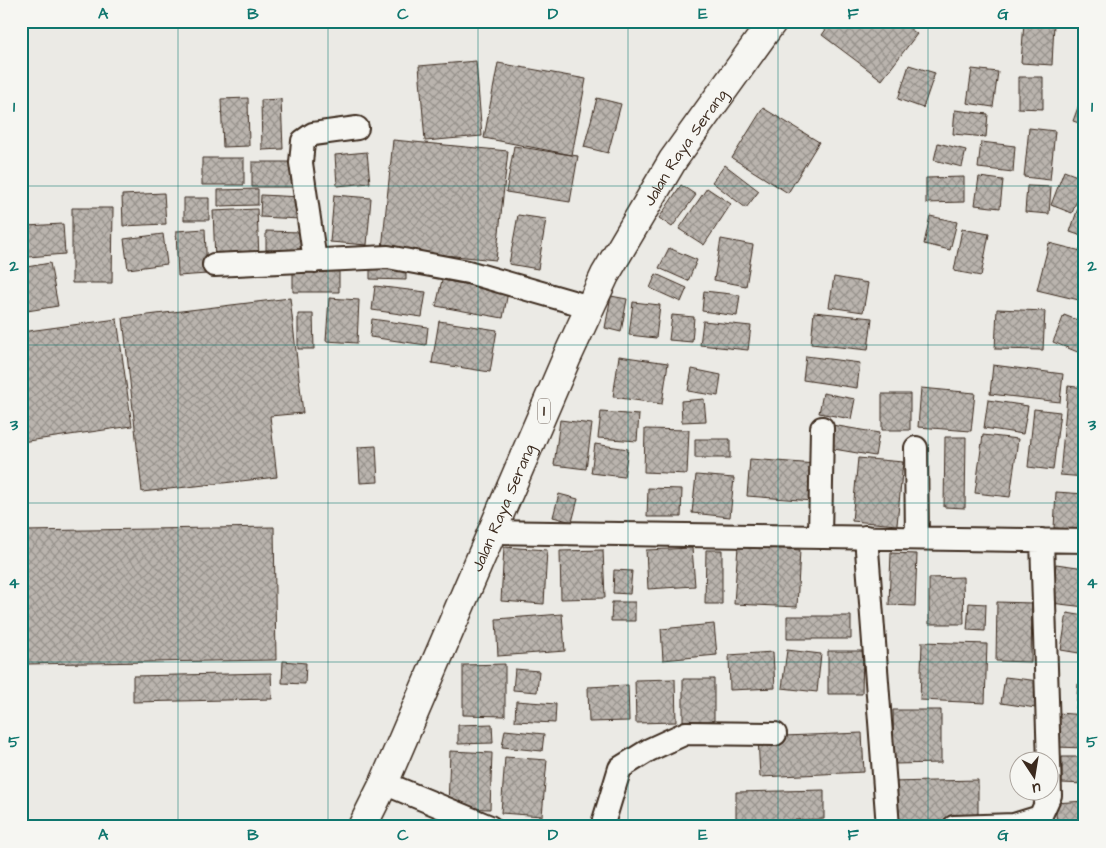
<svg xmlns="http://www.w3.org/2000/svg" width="1106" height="848" font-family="'Architects Daughter',sans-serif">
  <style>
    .building { fill: url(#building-cross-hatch); stroke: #3b2a1e }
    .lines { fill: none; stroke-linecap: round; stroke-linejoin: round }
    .minor-casing { stroke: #3b2a1e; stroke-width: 26 }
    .trunk-casing { stroke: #3b2a1e; stroke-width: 31 }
    .minor { stroke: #f6f6f2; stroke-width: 22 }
    .trunk { stroke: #f6f6f2; stroke-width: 28 }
    .grid { fill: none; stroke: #0f766e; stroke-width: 1; stroke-opacity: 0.55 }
    .labels { text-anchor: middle; stroke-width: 5; stroke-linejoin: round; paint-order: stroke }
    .shield { fill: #f6f6f2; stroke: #73675e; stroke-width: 1 }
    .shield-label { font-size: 15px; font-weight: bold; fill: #3b2a1e }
    .street-label { font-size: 16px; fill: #3b2a1e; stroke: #f6f6f2 }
    .neatline { fill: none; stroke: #0f766e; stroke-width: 2 }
    .grid-label { font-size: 16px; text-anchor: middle; font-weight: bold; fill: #0f766e }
  </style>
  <defs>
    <pattern id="building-cross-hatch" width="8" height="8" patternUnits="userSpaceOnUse" patternTransform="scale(1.25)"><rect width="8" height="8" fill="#bab4ae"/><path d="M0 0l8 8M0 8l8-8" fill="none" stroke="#98938d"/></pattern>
  </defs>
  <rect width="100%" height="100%" fill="#ebeae5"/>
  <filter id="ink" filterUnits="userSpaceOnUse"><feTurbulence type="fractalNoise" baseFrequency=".02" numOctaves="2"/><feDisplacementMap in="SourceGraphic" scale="10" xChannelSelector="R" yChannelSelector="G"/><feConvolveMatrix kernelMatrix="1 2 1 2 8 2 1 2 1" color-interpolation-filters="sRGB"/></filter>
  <g filter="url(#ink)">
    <path class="building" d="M832 21H900L917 34 882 80 822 35Z
      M1024 22 1054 23 1052 65 1021 63Z
      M476 61 482 136 425 141 419 66Z
      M498 63 586 79 572 155 484 138Z
      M909 65 935 73 923 108 898 99Z
      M972 69 998 72 993 107 967 103Z
      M1018 77H1043V109L1018 108Z
      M1085 88V125L1073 121Z
      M248 98 249 146 223 147 221 99Z
      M597 98 621 104 608 153 584 147Z
      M281 99 283 149 262 150 261 100Z
      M763 108 819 142 788 193 732 158Z
      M955 110 988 114 986 137 953 134Z
      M1029 128 1055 131 1050 180 1024 177Z
      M393 140 508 151 496 260 382 249Z
      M981 142 1015 146 1013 172 978 168Z
      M938 143 966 150 962 167 934 160Z
      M514 146 578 156 570 202 506 192Z
      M367 152 370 183 337 186 335 155Z
      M202 158H244V185H202Z
      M252 162H294V187H252Z
      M725 165 759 191 746 208 712 182Z
      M1064 171 1085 179 1072 213 1051 205Z
      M964 177V202L926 203V178Z
      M979 177 1003 180 1000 208 975 205Z
      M681 185 696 195 672 227 659 218Z
      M1027 186 1051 187 1049 214 1025 212Z
      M707 188 731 204 704 245 679 229Z
      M258 189V205L218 206V190Z
      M164 193 166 224 123 226 122 195Z
      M261 195 301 197 300 219 260 217Z
      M334 195 371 198 367 245 330 242Z
      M1082 196 1085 197V237L1070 232Z
      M184 198H209V220H184Z
      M72 208H113L112 283H72Z
      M257 209 259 258 215 260 213 211Z
      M518 215 546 219 538 269 509 264Z
      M930 216 957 222 950 250 924 244Z
      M63 224 65 254 28 257 26 226Z
      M205 229 207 274 178 276 176 231Z
      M962 229 989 234 981 276 954 271Z
      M266 231 301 232 300 251 266 250Z
      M163 234 167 264 128 269 124 239Z
      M721 239 753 245 746 286 714 280Z
      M1049 243 1085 252V279L1079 300 1037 290Z
      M669 248 697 260 688 281 659 268Z
      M50 263 58 306 21 312V268Z
      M370 266 406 267V280L370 279Z
      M339 267V292H293V268Z
      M656 274 687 288 681 302 650 288Z
      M834 277 868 283 863 312 829 307Z
      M442 280 508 292 503 318 436 306Z
      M375 286 426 292 422 317 372 310Z
      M704 291 740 295 737 316 702 311Z
      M611 296 627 299 621 332 605 328Z
      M290 298 303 413 270 416 277 477 142 492 123 318Z
      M329 298 359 300 357 343 326 341Z
      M633 302 660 305 656 338 629 335Z
      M997 309 1045 311 1043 350 995 349Z
      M814 312 872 318 868 350 811 344Z
      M298 314H313L314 349H298Z
      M672 315 694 317 692 342 669 340Z
      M1064 315 1085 323V355L1053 342Z
      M117 319 132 426 21 442V332Z
      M372 319 428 327 426 345 370 337Z
      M439 321 497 330 490 372 432 363Z
      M703 321 751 326 748 350 700 345Z
      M619 356 668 363 662 404 613 397Z
      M806 356 860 363 857 388 803 380Z
      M993 365 1063 374 1060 402 990 394Z
      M692 369 721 375 718 396 688 391Z
      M1068 386 1085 388V477L1060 475Z
      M921 388 975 393 971 431 918 427Z
      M823 393 855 399 851 419 819 413Z
      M882 394H910V430H882Z
      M704 399 706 421 682 422 681 401Z
      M988 400 1028 406 1023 434 984 428Z
      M1034 409 1060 412 1053 470 1028 467Z
      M601 412 639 415 637 441 598 438Z
      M560 420 592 424 586 469 554 465Z
      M832 425 879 433 875 456 828 448Z
      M645 429 689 430 687 474 644 472Z
      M983 435 1018 439 1010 497 975 493Z
      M945 437H966L965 508 944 507Z
      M695 439H730V458H695Z
      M595 444 628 449 624 477 591 473Z
      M376 446 378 482 360 483 358 447Z
      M21 452 29 508 21 509Z
      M858 458 903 462 897 525 852 521Z
      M750 459 816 464 813 501 747 496Z
      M696 475 734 478 730 517 692 513Z
      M648 488 682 489 681 517H647Z
      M1056 492 1085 494V530L1054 528Z
      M559 494 578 499 572 522 553 517Z
      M274 527 276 660 26 664 24 531Z
      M738 546 800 550 797 607 734 604Z
      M504 547 547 550 544 604 501 601Z
      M692 548 695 586 648 589 646 550Z
      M603 550 605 598 561 599 560 551Z
      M706 550H722V604H705Z
      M891 553 917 554 915 606 889 605Z
      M1056 564 1085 568V607L1051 603Z
      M614 570 632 571 630 594 613 593Z
      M963 577 964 624H929V578Z
      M612 602H635V621H611Z
      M997 602 1032 603 1031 662 996 661Z
      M969 603 986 604 985 631 967 630Z
      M1067 613 1085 616V654L1061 650Z
      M562 614 565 651 498 656 496 619Z
      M787 616H851V639H787Z
      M714 624 717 655 663 660 661 629Z
      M922 642 987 644 985 703 920 700Z
      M787 650 821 654 817 692 782 688Z
      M828 651H863L862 694H828Z
      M773 652 775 688 730 690 729 655Z
      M283 661 306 663 305 684 282 683Z
      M505 664V716L463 715V665Z
      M515 669 539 671 537 692 513 690Z
      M271 673 272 699 133 702V676Z
      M1005 677 1039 681 1036 708 1001 703Z
      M675 679 676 722 636 723 635 680Z
      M683 679H714V721H683Z
      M1078 684H1085V710L1076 709Z
      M628 685 629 721 589 722 588 687Z
      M516 701 556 704 555 723 515 721Z
      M893 710H941V763L894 764Z
      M1058 713 1085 715V748L1056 747Z
      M492 724 493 743 458 744V725Z
      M505 730 544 734 542 751 502 747Z
      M862 733 864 772 760 777 758 737Z
      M450 751 492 753 490 809 448 808Z
      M505 757 547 760 542 816 501 813Z
      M1062 757H1085V784L1062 783Z
      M978 780V820L890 822 889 782Z
      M824 790V819L736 822V792Z
      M1085 801V823L1057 825 1055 803Z"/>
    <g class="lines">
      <g class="minor-casing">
        <path id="minor" d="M315 261 301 163 303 141 313 134 357 128
          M214 265 388 257 468 272 590 307
          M916 448 917 538
          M493 532 1085 541
          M820 537 822 428
          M866 537 888 827
          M384 783 490 827
          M602 827 620 768 649 750 686 733 775 734
          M954 827 1014 825 1040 817 1050 795 1042 540"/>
      </g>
      <g class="trunk-casing">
        <g id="trunk">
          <path id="s1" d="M362 827 384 783 567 357 605 275 673 160 773 21"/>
        </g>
      </g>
      <use href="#minor" class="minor"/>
      <use href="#trunk" class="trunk"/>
    </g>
  </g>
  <path class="grid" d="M178 21V827M328 21V827M478 21V827M628 21V827M778 21V827M928 21V827M21 186H1085M21 345H1085M21 503H1085M21 662H1085"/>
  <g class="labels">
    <rect class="shield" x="538" y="398.5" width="12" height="25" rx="4"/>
    <g class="shield-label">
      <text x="544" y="416">1</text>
    </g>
    <g class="street-label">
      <text dy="6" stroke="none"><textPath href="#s1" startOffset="754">Jalan Raya Serang</textPath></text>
      <text dy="6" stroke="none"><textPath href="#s1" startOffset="349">Jalan Raya Serang</textPath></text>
    </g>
  </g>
  <rect width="1106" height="848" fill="none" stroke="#f6f6f2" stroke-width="55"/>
  <g transform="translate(1034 776) rotate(168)"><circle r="24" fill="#f6f6f2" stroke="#aba49d"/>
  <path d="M0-4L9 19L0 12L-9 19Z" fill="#3b2a1e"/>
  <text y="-8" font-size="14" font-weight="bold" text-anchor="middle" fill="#3b2a1e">U</text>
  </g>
  <rect x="28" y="28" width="1050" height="792" class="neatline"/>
  <g class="grid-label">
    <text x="103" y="19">A</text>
    <text x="253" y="19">B</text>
    <text x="403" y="19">C</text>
    <text x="553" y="19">D</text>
    <text x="703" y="19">E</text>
    <text x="853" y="19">F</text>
    <text x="1003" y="19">G</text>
    <text x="14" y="112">1</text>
    <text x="1092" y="112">1</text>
    <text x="14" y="271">2</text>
    <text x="1092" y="271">2</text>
    <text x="14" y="430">3</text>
    <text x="1092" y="430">3</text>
    <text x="14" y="588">4</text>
    <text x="1092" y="588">4</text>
    <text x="14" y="747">5</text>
    <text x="1092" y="747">5</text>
    <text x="103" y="840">A</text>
    <text x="253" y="840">B</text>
    <text x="403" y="840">C</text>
    <text x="553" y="840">D</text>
    <text x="703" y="840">E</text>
    <text x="853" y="840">F</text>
    <text x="1003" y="840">G</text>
  </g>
</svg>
